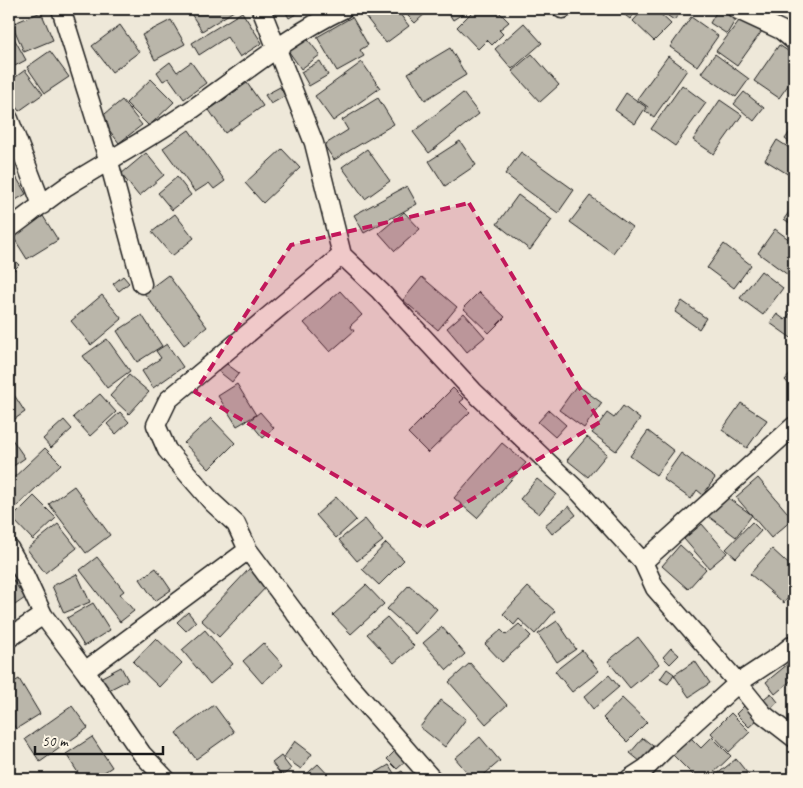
<svg xmlns="http://www.w3.org/2000/svg" width="803" height="788" font-family="Caveat,sans-serif">
  <style>
    .building { fill: #bab6aa; stroke: #1c1c1c }
    .lines { fill: none; stroke-linecap: round; stroke-linejoin: round }
    .street-casing { stroke: #1c1c1c; stroke-width: 21 }
    .street { stroke: #fcf5e5; stroke-width: 18 }
    .marked { fill: #c2185b; fill-opacity: 0.2; stroke: #c2185b; stroke-width: 4; stroke-dasharray: 10 6; stroke-linejoin: round }
  </style>
  <rect width="100%" height="100%" fill="#eee8d9"/>
  <filter id="ink" filterUnits="userSpaceOnUse"><feTurbulence type="fractalNoise" baseFrequency=".02" numOctaves="2"/><feDisplacementMap in="SourceGraphic" scale="10" xChannelSelector="R" yChannelSelector="G"/><feConvolveMatrix kernelMatrix="1 2 1 2 8 2 1 2 1" color-interpolation-filters="sRGB"/></filter>
  <g filter="url(#ink)">
    <path class="building" d="M188 9H237L202 31Z
      M284 9H305L289 18Z
      M375 9H396L409 26 386 43 365 16Z
      M401 9H430L415 23Z
      M446 9H470L453 20Z
      M475 9H496L509 22 499 30 503 34 492 45 487 40 478 49 457 27Z
      M617 9H638L630 19Z
      M644 9H655L671 24 654 41 633 21Z
      M658 9H683L674 20Z
      M718 9 736 19 727 34 710 23Z
      M41 12 53 40 24 52 12 24Z
      M242 12 262 43 240 57 227 37 199 55 192 43Z
      M352 17 368 45 360 50 364 56 337 71 317 37Z
      M691 17 718 36 697 66 670 47Z
      M742 17 762 31 737 66 716 51Z
      M171 20 185 44 155 60 142 35Z
      M524 23 542 43 512 69 495 49Z
      M120 25 139 52 112 72 92 46Z
      M10 31 26 60 9 69V32Z
      M305 36 320 55 301 69 287 49Z
      M779 45 794 55V77L779 98 754 81Z
      M450 48 466 75 425 100 408 73Z
      M50 51 69 77 45 93 27 67Z
      M532 54 559 85 540 102 512 71Z
      M715 54 749 79 736 97 701 73Z
      M668 56 687 70 654 117 645 111 648 107 637 99Z
      M320 61 328 75 309 86 301 72Z
      M170 62 177 72 191 62 206 83 184 99 169 78 163 81 157 72Z
      M362 62 380 88 333 121 315 96Z
      M25 70 43 94 19 111 9 98V82Z
      M151 79 174 102 149 126 126 103Z
      M247 83 263 106 225 133 209 110Z
      M682 85 706 103 675 146 651 129Z
      M280 87 285 96 271 104 265 95Z
      M744 92 764 108 754 121 734 104Z
      M463 93 479 114 429 153 413 132Z
      M626 93 646 107 635 124 615 110Z
      M378 98 394 124 334 160 324 145 348 130 342 120Z
      M122 100 142 125 119 143 100 118Z
      M720 100 742 115 714 154 693 140Z
      M794 126V146L785 139Z
      M189 130 225 181 214 189 209 183 195 192 163 148Z
      M777 140 794 151V178L765 160Z
      M460 141 476 165 445 186 429 161Z
      M282 149 300 168 263 203 245 183Z
      M367 149 390 181 365 199 342 167Z
      M521 152 574 190 558 213 505 174Z
      M146 153 164 175 139 196 121 174Z
      M11 168 26 194 9 204V169Z
      M177 177 191 195 172 210 158 193Z
      M407 186 417 204 364 233 354 215Z
      M518 195 552 220 530 250 497 224Z
      M590 196 632 227 613 253 570 222Z
      M794 205V226L784 219Z
      M404 212 420 229 395 251 379 233Z
      M175 214 194 238 172 256 152 232Z
      M43 216 58 240 27 259 12 235Z
      M775 229 794 243V266L788 275 758 253Z
      M724 244 751 265 734 288 707 268Z
      M9 255 19 265 9 275Z
      M761 271 783 288 763 315 740 298Z
      M168 275 207 327 184 345 144 293Z
      M123 276 129 283 119 291 113 284Z
      M422 277 457 307 438 330 403 300Z
      M340 291 362 315 350 326 354 331 330 352 304 323Z
      M479 292 505 317 489 333 463 308Z
      M102 295 122 319 91 345 71 321Z
      M682 301 706 318 699 329 675 312Z
      M794 308V340L770 323 777 314 785 320Z
      M464 313 485 337 467 352 447 328Z
      M142 315 162 346 137 362 117 331Z
      M107 339 130 371 107 388 83 356Z
      M167 344 183 367 153 388 142 371 161 358 156 351Z
      M224 362 239 373 232 382 217 370Z
      M794 370V390L785 380Z
      M129 375 149 392 129 414 110 396Z
      M237 384 256 415 237 426 218 396Z
      M577 385 602 403 584 428 559 410Z
      M9 387 25 412 9 423Z
      M453 388 464 399 460 402 470 412 428 453 408 433Z
      M100 394 116 412 90 436 73 417Z
      M741 403 767 420 747 448 722 430Z
      M623 406 640 419 616 451 592 433 607 413 614 418Z
      M549 410 566 425 555 437 538 422Z
      M120 412 129 422 116 434 107 424Z
      M260 412 274 428 263 438 249 421Z
      M211 418 235 443 209 469 184 443Z
      M64 420 72 429 51 448 43 439Z
      M648 431 674 451 656 475 630 456Z
      M9 435 25 458 9 469Z
      M587 437 607 454 588 477 567 460Z
      M502 443 526 463 477 518 454 498Z
      M45 448 61 464 14 509 9 504V482Z
      M681 453 715 478 703 495 697 490 691 499 663 479Z
      M758 478 793 519 771 538 736 497Z
      M537 479 556 494 539 514 520 499Z
      M74 486 110 535 86 553 49 504Z
      M724 495 752 515 736 537 708 516Z
      M34 496 56 518 33 540 12 518Z
      M336 497 356 520 336 538 316 515Z
      M569 506 576 515 552 534 545 525Z
      M365 519 383 541 357 561 339 540Z
      M752 522 761 531 736 558 726 549Z
      M58 524 77 548 45 573 27 549Z
      M702 524 727 553 709 568 684 539Z
      M386 543 404 560 379 585 362 569Z
      M680 545 706 569 688 589 662 566Z
      M772 549 794 569 793 583 794 590 784 603 750 574Z
      M97 557 124 591 120 594 134 611 120 622 80 570Z
      M156 568 171 590 155 601 140 579Z
      M250 568 268 585 219 637 201 620Z
      M9 574 25 598 9 609Z
      M77 574 90 602 64 613 52 586Z
      M366 585 384 604 351 634 333 615Z
      M409 585 437 609 415 634 387 609Z
      M528 587 555 611 535 634 519 619 514 625 503 614Z
      M93 603 110 630 84 646 67 618Z
      M188 612 196 622 186 631 177 622Z
      M387 617 414 646 394 663 367 634Z
      M557 621 576 649 557 662 538 634Z
      M519 624 531 636 502 662 485 644 501 630 506 635Z
      M442 627 465 654 447 670 423 643Z
      M205 630 233 664 210 684 182 650Z
      M638 637 659 664 630 688 608 661Z
      M156 638 182 663 159 687 133 662Z
      M263 643 283 665 262 683 243 661Z
      M671 648 679 655 670 664 663 657Z
      M582 650 599 671 572 692 555 671Z
      M794 659V678L775 694 766 682Z
      M695 661 710 683 689 697 674 675Z
      M470 663 507 705 486 724 449 682Z
      M121 667 128 680 107 691 100 678Z
      M667 669 674 674 668 684 660 679Z
      M609 675 619 687 593 709 584 697Z
      M19 679 40 714 16 729 9 717V685Z
      M771 693 778 702 768 711 760 702Z
      M622 698 647 722 627 742 603 718Z
      M441 700 466 719 445 747 420 727Z
      M214 705 234 732 196 759 176 733Z
      M745 705 758 719 749 727 736 714Z
      M72 706 88 728 40 762 25 739Z
      M731 713 750 732 729 752 711 733Z
      M92 737 112 767 94 779H82L66 754Z
      M480 737 500 761 479 779H473L455 758Z
      M712 737 731 756 707 779H697L673 755 691 738 701 748Z
      M643 738 653 746 641 762 630 753Z
      M295 741 312 754 301 769 284 757Z
      M397 749 407 760 397 769 387 759Z
      M281 756 291 769 282 776 272 763Z
      M736 759 752 779H711Z
      M318 764 332 779H301Z
      M389 765 395 775 402 771 408 779H365Z"/>
    <g class="lines">
      <g class="street-casing">
        <path id="street" d="M61 9 109 162 142 284
          M261 9 314 143 342 255 380 291 473 391 580 493 643 562 655 588 738 683 763 714 794 738
          M562 9H563
          M736 9 781 30 794 41
          M9 119 42 205
          M9 229C28 215 47 200 67 186 109 160 153 136 194 108 243 74 289 35 343 9
          M342 255 168 400 156 425 167 450 212 502 236 524 248 550 345 680 432 779
          M9 548 25 576 43 615 85 671 142 754 166 779
          M643 562 794 426
          M9 638 43 615
          M85 671 248 550
          M629 779 646 768 664 750 738 683 779 656 794 644"/>
      </g>
      <use href="#street" class="street"/>
    </g>
  </g>
  <path class="marked" d="M469 203 600 422 424 528 195 392 291 245Z"/>
  <rect width="803" height="788" fill="none" stroke="#fcf5e5" stroke-width="30"/>
  <rect x="15" y="15" width="773" height="758" fill="none" stroke="#1c1c1c" stroke-width="2" filter="url(#ink)"/>
  <path d="M35 746v8h128v-8" fill="none" stroke="#1c1c1c" stroke-width="2.5"/>
  <text x="42" y="746" font-size="15" fill="#1c1c1c" stroke="#fcf5e5" stroke-width="4" paint-order="stroke">50 m</text>
</svg>
